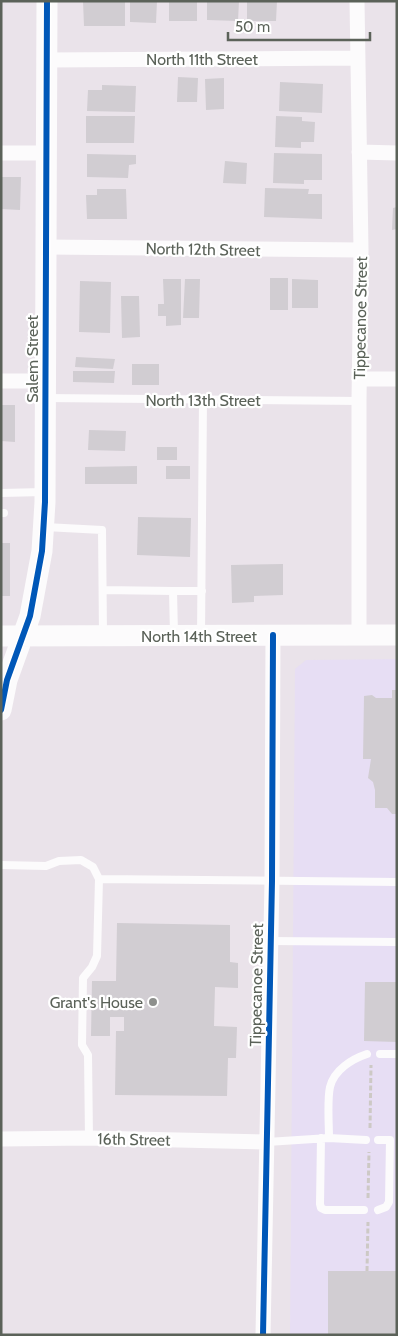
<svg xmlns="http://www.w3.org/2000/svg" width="398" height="1336" font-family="Cabin,sans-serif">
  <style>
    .medical { fill: #e7def4 }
    .building { fill: #d1cdd2 }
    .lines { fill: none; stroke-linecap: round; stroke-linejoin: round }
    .path { stroke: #cdc9c5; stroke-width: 3; stroke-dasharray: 5 2.5; stroke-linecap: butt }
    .lane { stroke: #fcfbfc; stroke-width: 8 }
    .street { stroke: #fcfbfc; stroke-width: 15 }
    .secondary { stroke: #fcfbfc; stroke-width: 21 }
    .cycleway-casing { stroke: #fff; stroke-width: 9 }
    .cycleway { stroke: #0057b8; stroke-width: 6 }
    .poi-dot { fill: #8d8f8c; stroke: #fff; stroke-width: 2 }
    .labels { text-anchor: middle; stroke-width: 4.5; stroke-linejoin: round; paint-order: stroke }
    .street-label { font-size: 16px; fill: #5b6259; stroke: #fff }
    .poi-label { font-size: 16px; fill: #5b6259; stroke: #fff; text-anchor: end }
  </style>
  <rect width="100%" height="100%" fill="#eae3ea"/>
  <path class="medical" d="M397 659V1335H290L295 669 306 660Z"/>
  <path class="building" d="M83 1H125V26H84Z
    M130 1H157L156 23 130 22Z
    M169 1H197V21H169Z
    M207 1H239L238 21 207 20Z
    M247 1H277L276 21H247Z
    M178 77 198 78 197 102H177Z
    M224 78V109L206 110 205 79Z
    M280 82 323 84 322 113 279 111Z
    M102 85 136 86 135 112 87 111 88 90H102Z
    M86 116H135L134 143H86Z
    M276 116 302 117V121L315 122 314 142H301V148L275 147Z
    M274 153 322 154V180H304V184L273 183Z
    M87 154 136 155V164L129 165 128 178 87 177Z
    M225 161 247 163 246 184 223 183Z
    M1 177H21L20 210 1 209Z
    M265 188 309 189 308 194H322V219L264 217Z
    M97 189H126L127 219H87L86 195H97Z
    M397 207V229L392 230 393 208Z
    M270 278H288V310H270Z
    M163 279H181V325L166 326V316H158V304H164Z
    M185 279H200L199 318H183Z
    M292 279 318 280V308H292Z
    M80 281 111 282 110 333 79 332Z
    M121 296H139L140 337 122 338Z
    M76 357 115 359 113 369 75 367Z
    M132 364H159V385H132Z
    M73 371H115L114 383 73 382Z
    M1 405H15V442L1 441Z
    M89 430 126 431 125 451 88 450Z
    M157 447H177V460H157Z
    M137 466V484H85V467Z
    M166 466H190V479H166Z
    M138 517 191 518 190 557 137 555Z
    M1 543H10V596H1Z
    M283 564V595L254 596V602L232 603 231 565Z
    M392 690H397V814H392L387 808H375V790L373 782 368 778 371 759H363L364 696 372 695 376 698H392Z
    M117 923 230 925V962L238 963V988L215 987 214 1026 237 1027 236 1058H228L227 1096 115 1095 116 1031H124V1017H110V1036H91L92 981H116Z
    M365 982H397V1042L364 1041Z
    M328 1271H397V1335H328Z"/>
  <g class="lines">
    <path class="path" d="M370 1128 371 1065
      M368 1198 369 1152
      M367 1271 368 1222"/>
    <path class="lane" d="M46 398 359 401
      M1 493 44 492
      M1 513H4
      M45 527 102 530 103 634
      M103 590 173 591 174 634
      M173 591H202
      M201 635 203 400
      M1 865 46 866 59 861 81 860 93 867 99 879 97 956 92 967 83 978 82 1045 88 1055 89 1138
      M99 879 397 882
      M270 941 397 942
      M380 1054H397
      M321 1138 320 1204 321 1208 325 1210H364
      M329 1138 366 1140
      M267 1142 329 1138C329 1124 327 1101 330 1087 334 1070 352 1059 367 1054
      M378 1210 386 1207 389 1202 390 1140H378"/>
    <path class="street" d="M357 1 361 250 359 401V635
      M46 60 357 58
      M359 152 397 153
      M1 153H47
      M46 247 361 250
      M359 379H397
      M1 381H46
      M1 1139 89 1138 267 1142
      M263 1335 272 881 273 635"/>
    <path class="secondary" d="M1 636 397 635
      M1 710 7 680 30 616 42 551 45 502 47 1"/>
    <g class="cycleway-casing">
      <path id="cycleway" d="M1 710 7 680 30 616 42 551 45 502 47 1
        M263 1335 272 881 273 635"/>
    </g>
    <use href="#cycleway" class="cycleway"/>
  </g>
  <circle class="poi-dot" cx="153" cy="1002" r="5"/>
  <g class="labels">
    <g class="street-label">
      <text x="202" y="65">North 11th Street</text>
      <text transform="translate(203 249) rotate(1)" y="6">North 12th Street</text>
      <text transform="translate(360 318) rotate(-89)" y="6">Tippecanoe Street</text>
      <text transform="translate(32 359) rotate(-90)" y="6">Salem Street</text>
      <text x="203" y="406">North 13th Street</text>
      <text x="199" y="642">North 14th Street</text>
      <text transform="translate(256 985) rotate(-89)" y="6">Tippecanoe Street</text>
      <text transform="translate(134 1139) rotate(1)" y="6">16th Street</text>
    </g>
    <g class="poi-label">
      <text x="143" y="1008">Grant's House</text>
    </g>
  </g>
  <rect width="398" height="1336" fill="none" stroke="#5b6259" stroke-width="5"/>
  <path d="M228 32v8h142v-8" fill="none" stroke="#5b6259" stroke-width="2.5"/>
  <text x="235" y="32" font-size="15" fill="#5b6259" stroke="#ffffff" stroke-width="4" paint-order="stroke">50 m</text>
</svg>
